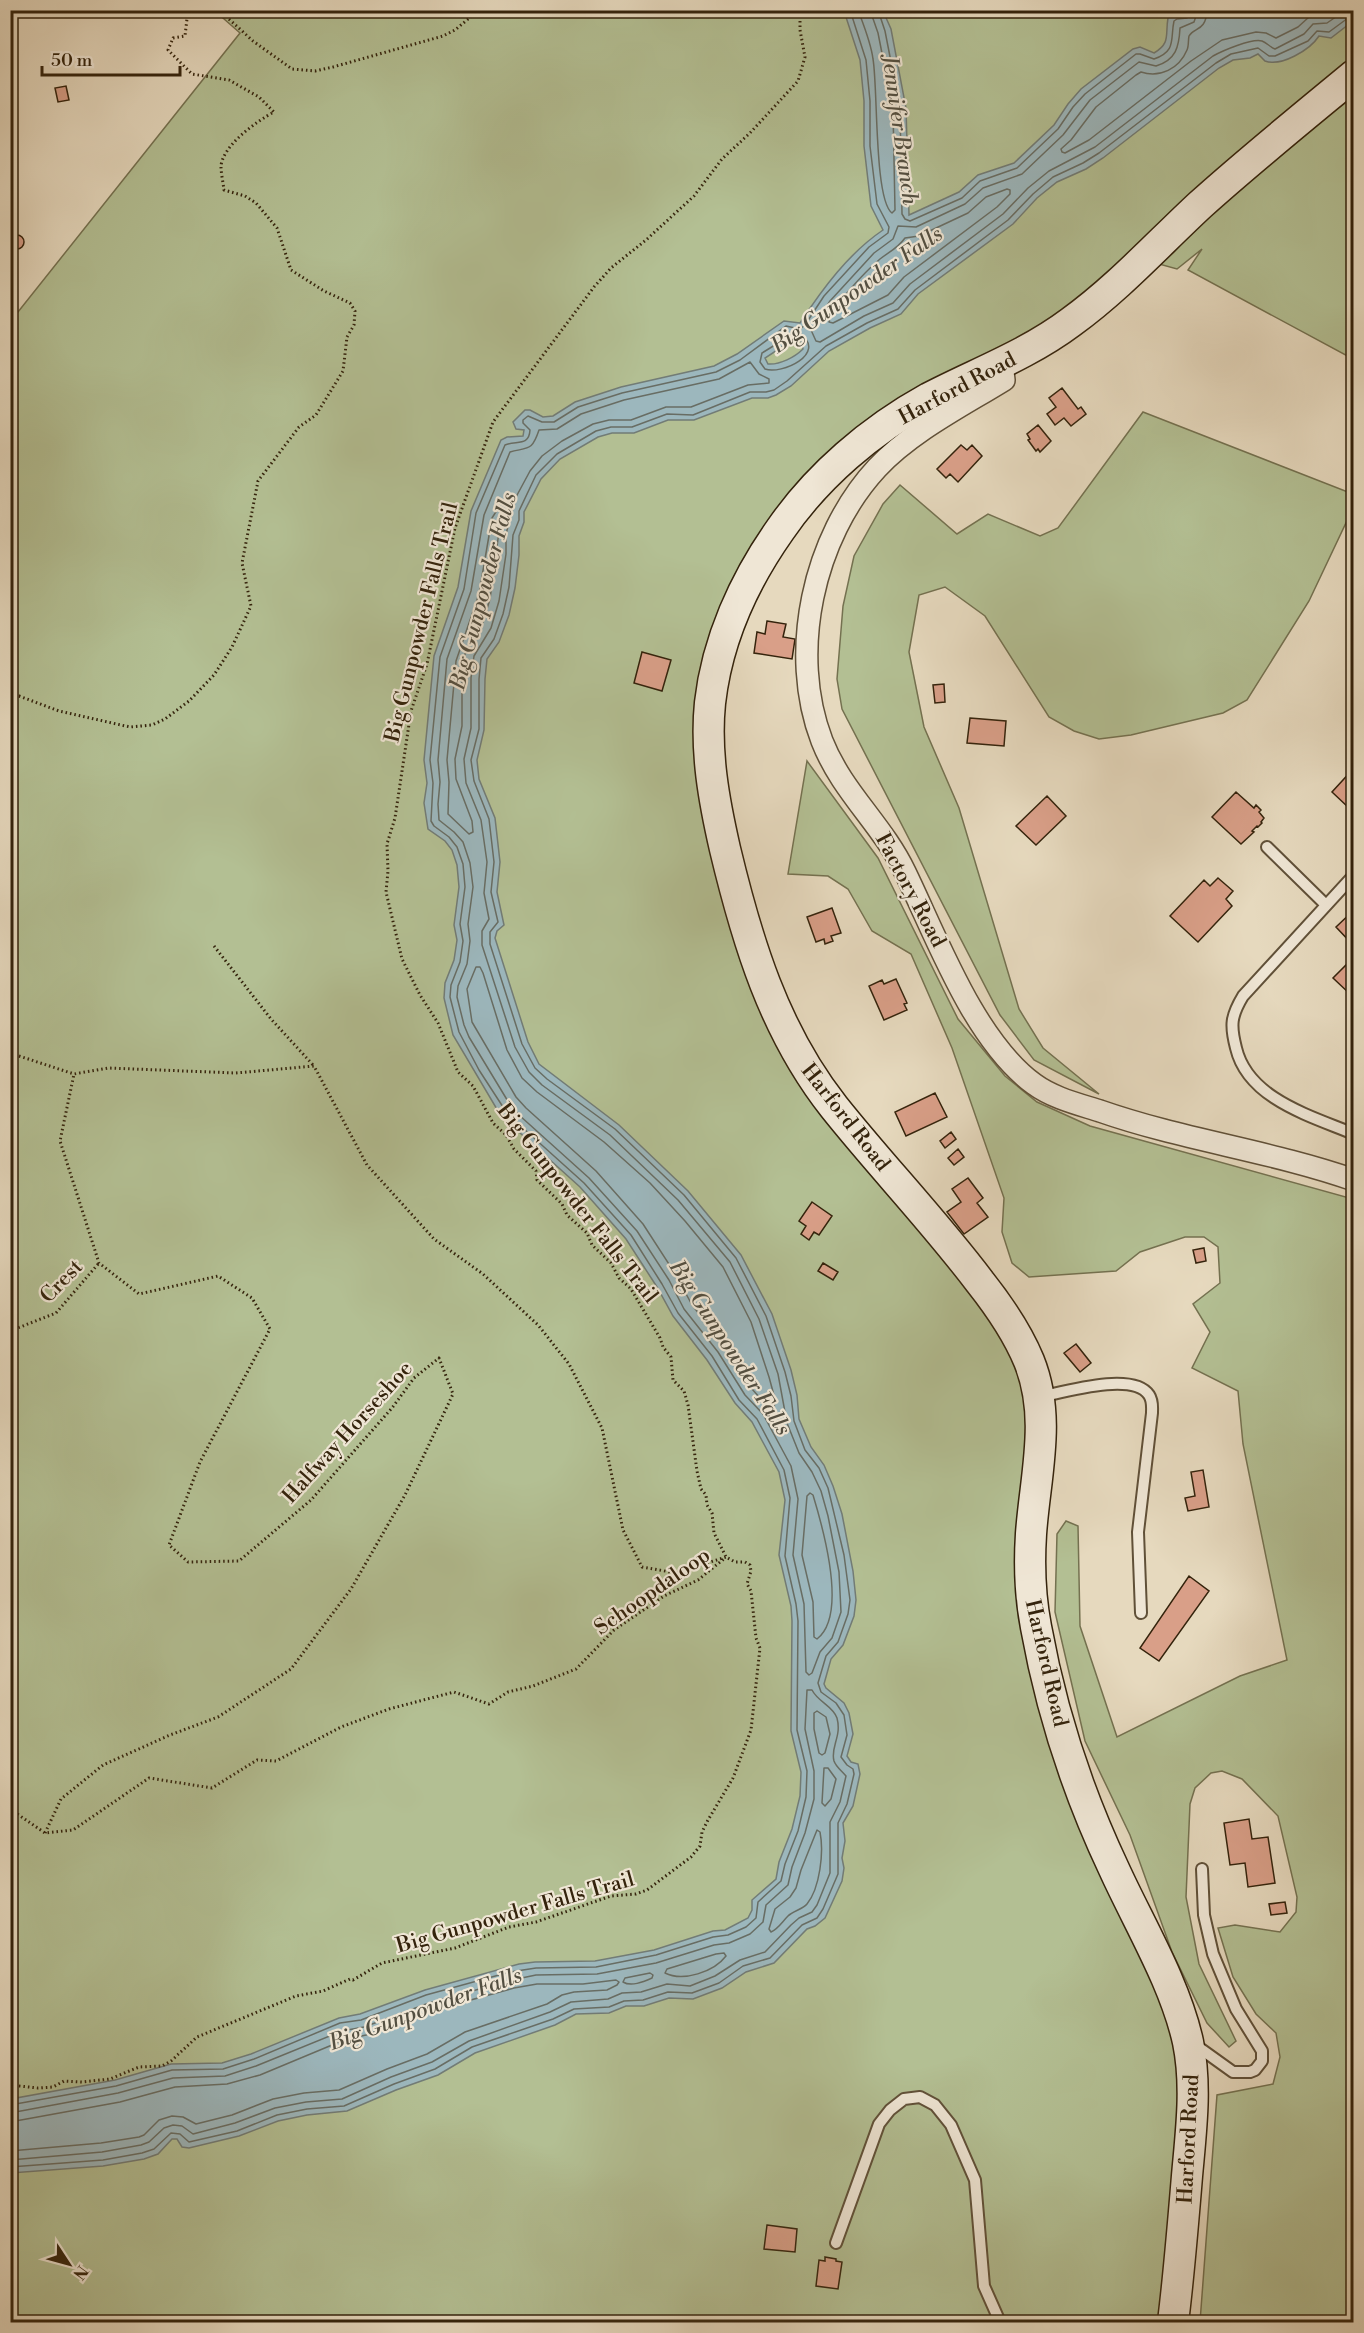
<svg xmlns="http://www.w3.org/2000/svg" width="1364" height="2333" font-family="'Libre Bodoni',serif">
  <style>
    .green { fill: #b3bf93; stroke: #747150; stroke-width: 1.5 }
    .water { fill: #9cb7bd; stroke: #727c76; stroke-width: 1.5; fill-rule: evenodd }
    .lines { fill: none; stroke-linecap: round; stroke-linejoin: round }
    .shore { stroke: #686d64; stroke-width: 1.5 }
    .building { fill: #d99f88; stroke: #34230c; stroke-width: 1.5 }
    .service-casing { stroke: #605038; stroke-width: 14 }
    .minor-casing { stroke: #605038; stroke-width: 24 }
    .secondary-casing { stroke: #34230c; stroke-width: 33 }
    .path { stroke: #34230c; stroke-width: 3; stroke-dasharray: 1.5 3; stroke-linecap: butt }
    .service { stroke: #efe6d5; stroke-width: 10 }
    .minor { stroke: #efe6d5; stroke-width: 21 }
    .secondary { stroke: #efe6d5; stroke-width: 30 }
    .labels { text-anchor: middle; stroke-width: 4.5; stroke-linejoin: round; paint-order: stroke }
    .street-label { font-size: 21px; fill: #34230c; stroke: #efe6d5 }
    .water-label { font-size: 22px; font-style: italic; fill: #534f41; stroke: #efe6d5 }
  </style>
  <rect width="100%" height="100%" fill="#e6d9be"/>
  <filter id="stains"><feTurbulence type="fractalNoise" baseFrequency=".00333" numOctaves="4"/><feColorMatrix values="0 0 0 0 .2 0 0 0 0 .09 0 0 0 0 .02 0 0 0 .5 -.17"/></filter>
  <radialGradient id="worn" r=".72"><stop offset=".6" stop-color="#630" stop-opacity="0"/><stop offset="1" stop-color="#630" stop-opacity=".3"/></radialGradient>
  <path class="green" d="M215 11H1353V359L1188 270 1202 249 1177 269 1152 262 1075 305 855 436 702 681 748 973 1001 1331 1027 1393 1020 1582 1148 1969 1176 2041 1181 2078 1162 2322H11L10 322 240 33Z
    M1143 412 1353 494V508L1309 601 1247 700 1223 713 1131 735 1099 739 1074 731 1049 717 985 616 945 587 919 595 909 652 924 727 959 808 1019 1009 1043 1048 1099 1094 1034 1060 1000 1015 842 709 837 679 843 606 854 556 883 504 900 485 957 534 988 514 1040 536 1058 528Z
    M807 761 878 858 958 1019 1005 1076 1037 1102 1090 1126 1353 1199V2322H1200L1217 2095 1273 2084 1280 2057 1276 2033 1256 2014 1233 1977 1218 1928 1235 1925 1280 1932 1296 1912 1297 1897 1278 1816 1242 1779 1222 1771 1211 1773 1195 1788 1190 1804 1186 1897 1199 1964 1236 2041 1229 2047 1207 2023 1172 1952 1130 1835 1085 1741 1055 1612 1057 1534 1066 1521 1078 1526 1080 1626 1117 1737 1240 1676 1287 1660 1243 1444 1238 1391 1192 1368 1210 1332 1193 1304 1220 1283 1218 1247 1204 1237H1185L1140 1252 1116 1271 1029 1277 1012 1263 1002 1232 1004 1198 952 1048 911 954 872 931 848 889 828 876 788 874Z"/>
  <path class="water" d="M1216 11H1353V21L1331 38 1319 36C1310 50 1281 67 1265 61L1258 54 1250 58 1233 60 1219 68 1103 158 1086 169 1057 182 1037 198 1013 224 918 294 901 314 870 328 829 351 791 386 776 395 768 398H752L694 420H668L634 433H612L598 437 560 459 541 479 524 512V522L519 536V555L515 588 509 615 499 642 487 659 485 679 484 730 477 760 479 779 495 818 500 862 497 892 504 925 497 931 495 938 528 1042 539 1064 619 1125 688 1191 741 1255 772 1314 791 1370 797 1395 799 1419 811 1447 824 1465 833 1486 842 1514 853 1571 856 1600 854 1616 843 1645 831 1659 824 1684 826 1688 844 1703 849 1713 853 1734 847 1756 851 1762 858 1764 860 1774 853 1806 843 1823 845 1841 842 1858 844 1868 842 1881 825 1918 815 1926 807 1929 774 1963 746 1972 722 1988 693 1999 669 1998 644 2006H626L609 2013 576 2014 555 2025 475 2053 438 2075 396 2090 347 2111 307 2115 278 2121 239 2136 189 2148 182 2147 177 2139H172L158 2154 144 2159 103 2166 11 2173V2099L115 2080 171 2064 222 2063 251 2054 339 2018 360 2014 425 1990 519 1964 535 1962 595 1961 654 1950 713 1931 725 1930 748 1918 752 1910V1900L776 1879 779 1862 792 1829 800 1796 801 1772 791 1731 792 1621 791 1606 779 1555 785 1500 779 1472 752 1422 735 1403 707 1360 673 1316 657 1287 626 1239 580 1187 510 1124 498 1111 453 1035 444 998 445 983 454 960 457 940 454 925 459 887 457 865 452 850 445 841 428 829 424 803 427 783 424 760 434 656 458 587 471 511 501 440 507 437 523 436 524 430 516 429 513 422 525 410H530L543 417 553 416 575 402 621 387 714 366 737 354 784 321 800 323C823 288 849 253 883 230L871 206 864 146V101L860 60 844 11H883L891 29 906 108 909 215 959 192 978 175 1014 163 1054 125 1068 104 1081 89 1133 49 1140 47 1154 53C1171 43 1165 35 1168 18L1174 13ZM794 339H798L802 343 803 349C795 357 780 365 768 364L765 358Z"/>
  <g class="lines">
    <path class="shore" d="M858 10C864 26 871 43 873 59 878 87 874 200 892 213L895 210 893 109 878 33 870 10
      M878 10 885 31 900 108 902 214 905 219 910 221 962 198 980 181 1017 168 1058 129 1073 107 1085 94 1136 54H1140L1154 59C1177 51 1170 39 1174 21L1177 19 1187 18 1190 10
      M1198 10 1194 22 1180 28C1179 47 1176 60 1156 66L1139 62 1090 100 1063 135 1022 174 983 188 965 204 916 227 898 226 893 239 874 253 830 301 811 330 816 341 820 342 864 316 893 303 910 284 1003 214 1028 188 1049 171 1095 147 1213 56C1222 51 1252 38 1262 41 1267 43 1270 47 1275 49L1304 34 1313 24 1327 23 1346 10
      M1207 10C1206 32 1194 27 1189 36 1188 40 1189 46 1187 50 1179 69 1160 78 1141 72L1136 75 1096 107 1071 140 1061 149 1062 152 1065 153 1089 140 1191 61 1222 40 1256 32 1266 33 1276 38 1298 27 1309 17 1328 10
      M1007 189 1010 190V194L997 207 904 277 888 295 833 323 829 322C831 307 867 270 880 259 889 252 898 248 905 238L919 236 968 213 986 197Z
      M750 362 759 374 769 379V383L748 385 691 407H666L631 420H609L593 424 562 441 542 456 530 471 516 497 506 534V554L499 601 491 628 474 656 471 678V728L464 759 466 783 481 820 487 862 484 893 489 919 482 931V945L515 1047 529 1072 542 1085 610 1135 678 1200 730 1262 759 1319 778 1374 787 1423 799 1453 812 1472 821 1491 828 1516 839 1572 841 1612 832 1638 820 1652 812 1673 809 1675 806 1672 804 1604 793 1555 798 1499 791 1466 763 1414 745 1395 718 1352 684 1309 669 1280 637 1231 589 1178 519 1115 509 1103 469 1037 464 1025 457 997 458 986 467 964 470 941 468 924 473 887 470 863 463 842 454 832 439 820 438 804 440 782 438 760 447 659 471 591 484 515 510 452C529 447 532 451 539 430L557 429 581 414 624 400 719 379Z
      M499 507 502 509 490 599 482 625 465 654 462 677V726L455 759 456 779 472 821 473 832 469 834 448 814 449 782 447 760 456 661 479 594 492 518Z
      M476 967H480L483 973 507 1050 522 1078 537 1092 604 1142 650 1183 685 1221 723 1267 751 1322 769 1377 775 1399 774 1410 770 1409 752 1389 726 1347 692 1305 676 1275 643 1224 596 1171 526 1108 516 1097 472 1022 467 989Z
      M810 1493 813 1495C823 1528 848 1615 817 1639L814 1637 813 1602 802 1555 807 1496Z
      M817 1711 826 1717 830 1734 825 1753 822 1755 819 1753 814 1729V1713Z
      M824 1768H828L836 1779 831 1799 825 1806 822 1803Z
      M817 1830 820 1832C824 1852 820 1888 807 1904 803 1909 793 1911 788 1916 782 1922 778 1929 771 1932L769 1929 775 1909 790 1897 796 1888 801 1870Z
      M724 1953 726 1956C714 1972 683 1982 665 1973L667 1969 716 1954Z
      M650 1973 653 1975 652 1978C643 1982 631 1987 623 1982L625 1978Z
      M10 2105 116 2086 172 2070 223 2069 254 2059 340 2023 361 2020 426 1995 510 1972 536 1968 596 1967 656 1955 713 1937 728 1935 746 1927 756 1918 758 1902 781 1881 785 1864 798 1831 806 1797 807 1771 797 1730 798 1621 796 1604 785 1556 790 1498 784 1470 757 1419 739 1400 712 1356 678 1313 662 1284 631 1235 584 1183 514 1120 503 1107 479 1070 459 1032 450 997 451 985 460 962 463 941 460 924 465 887 463 864 457 847 449 837 434 826 431 821 433 783 430 760 440 657 464 589 476 513 505 445C516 440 529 447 530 430L523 423V420L528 416 542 422H554L578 407 622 393 716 372 740 360 786 326 795 328 796 332 762 353 760 362 765 369C781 375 828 354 800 333V329L805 325 824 296 869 247 888 233 889 227 877 204 870 146V101L866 60 850 10
      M10 2113 118 2093 173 2078 225 2076 256 2066 342 2031 364 2027 429 2003 512 1980 536 1975 597 1974 656 1963 714 1945 729 1943 750 1934 763 1922 766 1905 788 1885 792 1867 805 1833 814 1799V1771L805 1729 807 1690H812C818 1702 833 1706 837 1718 842 1737 830 1747 834 1761 836 1767 842 1771 846 1776L840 1802 830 1822V1873L817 1905 812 1912 799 1918 791 1925 765 1952 740 1960 715 1976 690 1986 667 1984 641 1992 622 1993 608 1999 571 2002 550 2012 469 2041 432 2062 391 2077 342 2099 306 2102 275 2108 235 2123 193 2134 182 2126 173 2125 164 2128 149 2142 141 2145 102 2152 10 2160
      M10 2122 120 2102 175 2087 227 2084 260 2075 344 2040 366 2035 431 2011 514 1988 537 1984H583L616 1980 619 1982 617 1985 607 1990 574 1992 562 1995 547 2004 465 2032 427 2054 387 2069 339 2090 304 2093 273 2099 232 2115 196 2124 183 2117 172 2116 159 2120 144 2135 139 2137 101 2143 10 2151
      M10 2167 103 2160 142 2153 154 2149 171 2133 180 2134 189 2142 237 2131 277 2115 307 2109 344 2106 394 2084 435 2069 472 2047 553 2019 574 2009 609 2007 624 2001 643 2000 668 1992 692 1993 719 1983 743 1966 770 1958 802 1925 817 1918 823 1909 838 1874V1823L847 1804 854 1774 853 1769 847 1765 841 1757 847 1735 844 1715 836 1703 821 1692 818 1683 826 1656 838 1642 848 1614 850 1600 844 1555 828 1488 819 1468 805 1450 794 1421 791 1396 785 1372 766 1316 736 1258 684 1195 615 1129 547 1079 535 1068 522 1044 490 944V932L498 922 491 892 494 862 489 819 474 781 471 760 479 729V679L481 658 494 639 503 614 509 587 513 535 519 520V511L536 475 557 454 596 431 611 427H632L667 414 693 415 750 392H766L774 390 787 381 826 346 867 323 898 309 915 290 1008 220 1033 194 1053 177 1083 163 1099 153 1216 63 1231 54 1258 48 1269 56H1275L1308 41 1317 31 1329 32 1348 18 1354 17"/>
  </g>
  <path class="building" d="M66 86 69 100 58 102 55 88Z
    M10 156H13V187H10Z
    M10 242a7 7 0 1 1 14 0a7 7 0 1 1-14 0Z
    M1062 388 1078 409 1081 407 1086 414 1071 426 1064 418 1055 425 1047 414 1056 407 1049 398Z
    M1038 425 1051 441 1040 452 1038 449 1036 451 1028 440 1030 439 1027 434Z
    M961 445 967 450 972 445 982 456 958 482 950 474 946 478 937 469Z
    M767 621 786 624 783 637 795 639 792 659 754 653 757 632 765 634Z
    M642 652 671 660 662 691 634 683Z
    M944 684 945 702 935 703 933 685Z
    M970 718 1006 721 1004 746 967 743Z
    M1354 768V803L1349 808 1332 792Z
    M1236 792 1254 808 1256 805 1261 810 1259 812 1264 818 1261 822 1262 823 1258 827 1257 826 1252 831 1254 832 1241 844 1212 817Z
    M1047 796 1066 816 1036 845 1016 826Z
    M1218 878 1233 891 1226 899 1232 906 1198 942 1170 916 1204 880 1210 886Z
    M832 908 841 933 831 936 833 941 825 944 824 939 816 942 807 917Z
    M1354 910V946L1336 927Z
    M1352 959 1354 960V1003L1348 997 1350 994 1333 978Z
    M896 979 907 1003 904 1004 907 1010 884 1020 869 986 882 980 884 984Z
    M935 1093 947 1117 906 1136 895 1112Z
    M951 1132 956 1139 945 1148 940 1141Z
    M958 1149 964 1157 954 1165 948 1158Z
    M968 1178 983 1198 977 1203 988 1217 964 1234 947 1212 961 1202 952 1189Z
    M812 1202 832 1216 819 1235 814 1232 809 1240 801 1234 806 1226 799 1221Z
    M1204 1248 1206 1261 1196 1263 1193 1250Z
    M823 1263 838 1272 833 1280 818 1271Z
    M1076 1344 1091 1363 1080 1372 1064 1353Z
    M1203 1470 1209 1507 1188 1511 1185 1498 1195 1496 1191 1472Z
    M1189 1576 1209 1591 1159 1661 1140 1648Z
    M1249 1819 1252 1839 1268 1837 1275 1883 1248 1887 1245 1863 1230 1865 1224 1823Z
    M1285 1902 1287 1913 1271 1915 1269 1904Z
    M767 2225 797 2229 795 2252 764 2249Z
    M825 2257 836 2259V2261L842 2262 838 2289 816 2286 819 2260 825 2261Z"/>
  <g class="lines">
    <g class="service-casing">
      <path id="service" d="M1267 847 1325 904
        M1354 875 1243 996C1231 1016 1230 1025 1236 1048 1248 1099 1311 1116 1354 1134
        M1040 1397C1064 1392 1133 1371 1149 1395 1153 1401 1152 1407 1152 1413L1138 1532 1141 1613
        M1194 2044 1233 2072H1250L1255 2070 1262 2061V2051L1236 2009 1213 1954 1204 1915 1202 1869
        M836 2243 879 2124 890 2110 904 2099 920 2097 935 2105 951 2125 975 2180 984 2286 1000 2322"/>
    </g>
    <g class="minor-casing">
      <path id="minor" d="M1002 364 1004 380C962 406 912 431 877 468 813 537 788 653 822 741 842 792 882 824 905 872 937 938 974 1040 1034 1084 1053 1098 1078 1104 1100 1111 1183 1140 1271 1151 1354 1180"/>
    </g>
    <g class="secondary-casing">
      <path id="secondary" d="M1173 2322C1179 2274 1183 2225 1187 2176 1191 2131 1197 2086 1188 2042 1175 1983 1139 1924 1114 1869 1078 1793 1051 1710 1036 1627 1030 1596 1029 1565 1031 1534 1035 1476 1052 1418 1029 1361 1017 1332 999 1306 980 1282 934 1221 881 1166 834 1107 774 1031 747 941 725 849 714 801 705 752 710 703 717 641 744 581 780 530 817 476 871 430 929 398 977 373 1027 355 1071 322 1118 288 1158 244 1200 205 1250 160 1302 118 1354 75"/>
    </g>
    <path class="path" d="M219 10 253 41 292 69 315 71 333 67 443 36 455 30 479 10
      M10 697 19 696 59 711 130 727 152 725 165 719 189 701 214 675 232 647 251 606 242 563 258 481 299 427 316 415 343 371 347 337 354 325 355 311 350 303 324 291 291 270 277 228 256 203 245 196 224 190C223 182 221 173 221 166 223 145 257 121 274 112L259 97 229 80 192 74 168 50 173 38 185 36 188 10
      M10 874 15 867
      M214 946 271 1019 314 1066
      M10 1056H19L74 1074 108 1068 236 1073 314 1066 367 1165 434 1239 483 1274 538 1325 569 1364 602 1428 623 1530 642 1567 676 1573 726 1557
      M10 1331 56 1313 99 1263
      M10 1809 45 1833 73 1830 149 1778 212 1788 257 1760 276 1761 341 1727 389 1709 454 1692 489 1704 508 1692 533 1686 576 1669 614 1630 664 1596 698 1580 725 1558
      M45 1833 61 1799 103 1765 170 1735 218 1717 291 1669 351 1589 405 1495 453 1394 439 1358 414 1378 392 1408 311 1500 239 1561 188 1562 169 1545 200 1462 270 1329 252 1298 218 1276 139 1294 99 1263 60 1141 74 1074
      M10 2085 38 2088 53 2087 64 2081 82 2082 110 2079 139 2067 162 2066 171 2061 197 2037 296 1996 323 1991 350 1979 353 1980 382 1963 455 1948 509 1927 536 1922 611 1896 636 1894 647 1890 691 1857 700 1846 702 1832 708 1820 733 1778 751 1730 760 1648 756 1638 751 1591 747 1584 751 1571 750 1565 745 1562H735L726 1557 714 1533 712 1513 707 1505 706 1495 701 1489 697 1471 688 1405 684 1391 673 1380 671 1357 663 1347 660 1338 631 1289 619 1278 611 1263 592 1245 587 1233 567 1215 562 1204 537 1180 536 1171 514 1149 506 1135 493 1123 473 1086 458 1072 438 1023 420 995 402 959 386 892 388 871 387 844 395 818 411 711 427 664 455 528 493 422 594 287 611 268 646 240 694 196 722 159 750 133 798 81 805 57 800 30V10"/>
    <use href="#service" class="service"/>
    <use href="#minor" class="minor"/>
    <use href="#secondary" class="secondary"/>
  </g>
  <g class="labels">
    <g class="street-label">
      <text transform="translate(957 388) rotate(-28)" y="7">Harford Road</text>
      <text transform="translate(421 622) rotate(-76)" y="7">Big Gunpowder Falls Trail</text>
      <text transform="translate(911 890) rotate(62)" y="7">Factory Road</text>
      <text transform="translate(846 1117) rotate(52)" y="7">Harford Road</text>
      <text transform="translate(578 1203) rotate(52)" y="7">Big Gunpowder Falls Trail</text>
      <text transform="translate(61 1281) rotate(-46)" y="7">Crest</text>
      <text transform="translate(347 1432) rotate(-48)" y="7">Halfway Horseshoe</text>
      <text transform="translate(652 1591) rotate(-35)" y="7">Schoopdaloop</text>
      <text transform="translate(1047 1663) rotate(77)" y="7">Harford Road</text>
      <text transform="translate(515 1912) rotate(-16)" y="7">Big Gunpowder Falls Trail</text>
      <text transform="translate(1188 2139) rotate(-87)" y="7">Harford Road</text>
    </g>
    <g class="water-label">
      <text transform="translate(901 130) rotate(82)" y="8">Jennifer Branch</text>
      <text transform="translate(856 289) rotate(-35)" y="8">Big Gunpowder Falls</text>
      <text transform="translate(482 591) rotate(-75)" y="8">Big Gunpowder Falls</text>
      <text transform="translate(731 1347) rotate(57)" y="8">Big Gunpowder Falls</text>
      <text transform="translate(425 2008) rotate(-20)" y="8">Big Gunpowder Falls</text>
    </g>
  </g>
  <rect width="1364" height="2333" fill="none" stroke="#e6d9be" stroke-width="36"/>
  <rect x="12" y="12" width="1340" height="2309" fill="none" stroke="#34230c" stroke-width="3"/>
  <rect x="18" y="18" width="1328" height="2297" fill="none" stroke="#34230c" stroke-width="1.5"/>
  <g transform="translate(69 2264) rotate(126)" stroke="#efe6d5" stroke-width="4.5" paint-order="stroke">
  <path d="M0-4.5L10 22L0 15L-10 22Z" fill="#34230c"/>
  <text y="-9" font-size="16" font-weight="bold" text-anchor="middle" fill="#34230c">N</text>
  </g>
  <path d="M42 66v9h138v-9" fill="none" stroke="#34230c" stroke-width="3"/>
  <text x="51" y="66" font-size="18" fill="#34230c" stroke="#efe6d5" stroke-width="4.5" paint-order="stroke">50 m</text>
  <rect width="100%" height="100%" filter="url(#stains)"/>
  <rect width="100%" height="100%" fill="url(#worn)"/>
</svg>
